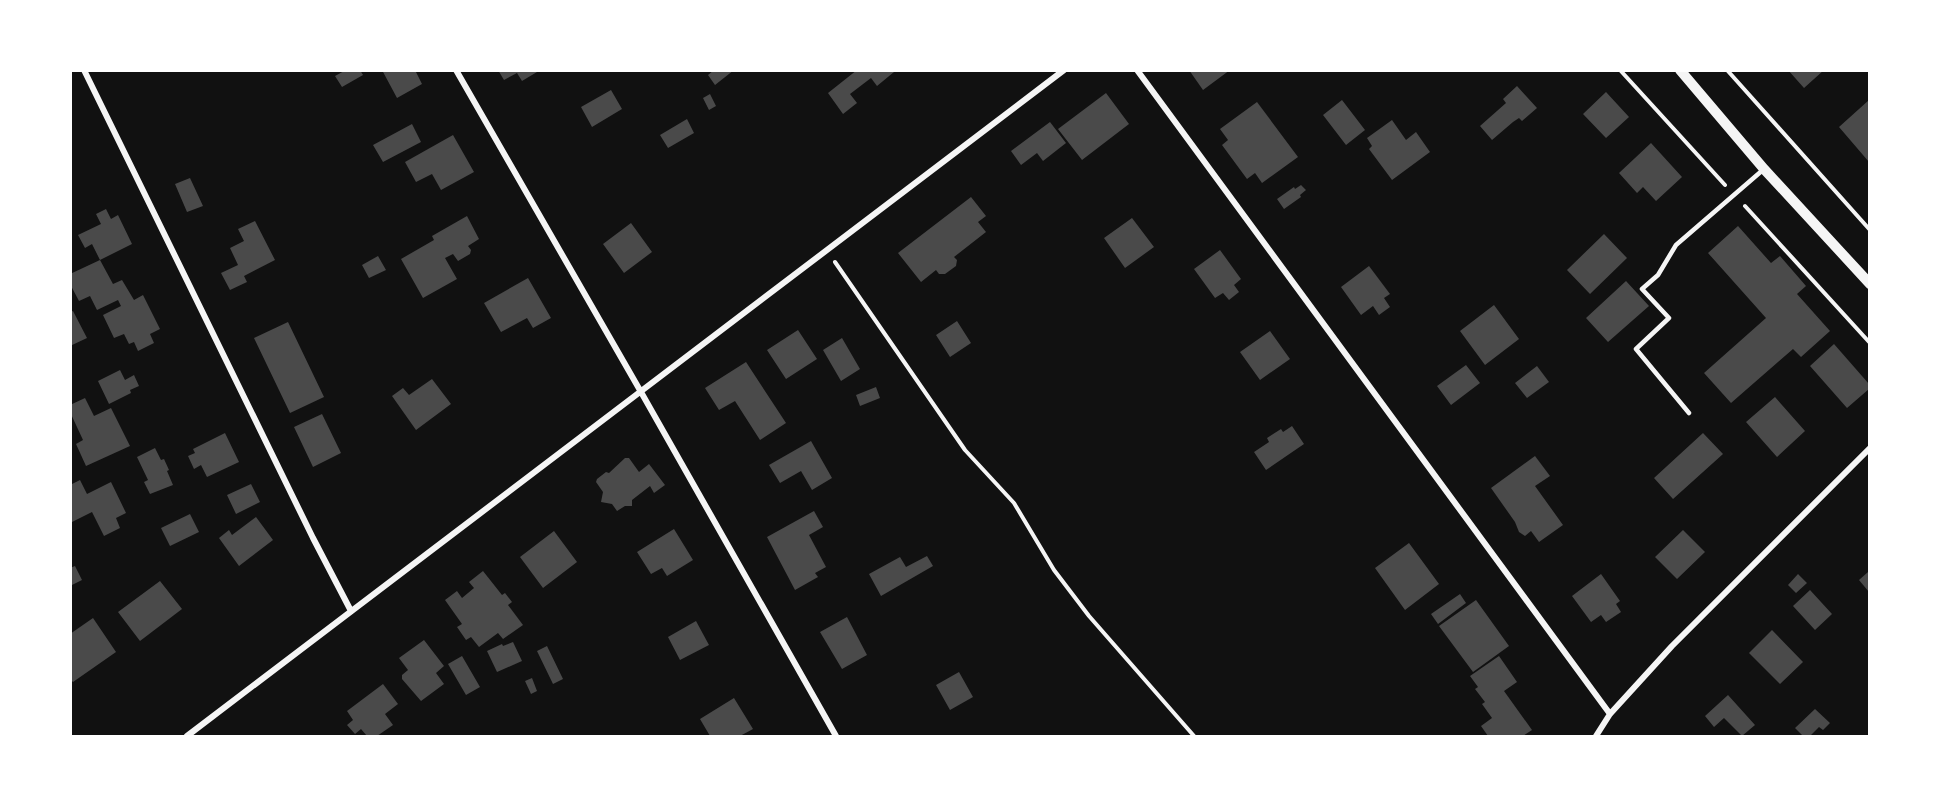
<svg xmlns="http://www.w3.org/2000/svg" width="1940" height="807" font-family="'Nunito Sans',sans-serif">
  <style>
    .building { fill: #4a4a4a }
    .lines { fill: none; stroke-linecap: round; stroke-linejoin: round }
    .path { stroke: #f5f5f5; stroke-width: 4 }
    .service { stroke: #f5f5f5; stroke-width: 4.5 }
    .minor { stroke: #f5f5f5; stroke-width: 6 }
    .tertiary { stroke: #f5f5f5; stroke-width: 10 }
  </style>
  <rect width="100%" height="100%" fill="#111"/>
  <path class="building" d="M346 70H360L363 75 342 87 335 76Z
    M382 70H415L422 84 397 98Z
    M498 70H536L537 72 522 81 517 73 504 80Z
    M714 70H734L715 85 708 75Z
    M857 70H893L894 72 877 86 871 78 850 94 857 103 843 114 828 93Z
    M1189 70H1230L1203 90Z
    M1788 70H1824L1804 88Z
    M1517 86 1537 108 1522 121 1519 118 1513 122 1492 140 1480 126 1506 103 1503 99Z
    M611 90 622 109 592 127 581 107Z
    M1606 92 1629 117 1606 138 1583 114Z
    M1106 93 1129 124 1082 160 1058 129Z
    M710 94 716 106 709 110 703 98Z
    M1342 100 1365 130 1346 145 1323 115Z
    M1869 100V162L1839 127Z
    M1257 102 1298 157 1262 183 1255 173 1247 179 1222 145 1228 140 1220 129Z
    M687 119 694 133 668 148 660 135Z
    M1392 120 1406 140 1416 132 1430 152 1392 180 1369 149 1372 146 1367 138Z
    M1050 122 1066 143 1043 161 1037 153 1021 165 1011 151Z
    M412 124 421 142 383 162 373 145Z
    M453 135 474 172 441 190 432 174 416 182 405 162Z
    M1651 143 1682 177 1656 201 1643 187 1637 193 1619 173Z
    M190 178 203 206 187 212 175 184Z
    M1301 185 1306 190 1300 195 1301 197 1284 209 1277 199 1294 187 1295 189Z
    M971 197 986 216 978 222 986 232 954 257 957 260 956 266 945 274H939L936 270 921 282 898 253Z
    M106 209 111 219 118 215 132 244 100 260 92 244 85 248 78 235 101 224 96 214Z
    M467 216 479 239 468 246 471 250 470 254 458 261 453 254 445 258 457 279 423 298 401 259 434 240 432 236Z
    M1132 218 1154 247 1125 268 1104 238Z
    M255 221 275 260 244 276 247 282 230 290 221 273 238 265 230 248 244 241 238 229Z
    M631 223 652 252 624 273 603 244Z
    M1738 226 1771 263 1780 256 1806 286 1797 294 1830 331 1801 357 1793 349 1731 403 1704 373 1766 318 1708 253Z
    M1604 234 1627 258 1590 294 1567 270Z
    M1220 250 1241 279 1234 285 1239 292 1229 300 1223 293 1215 298 1194 269Z
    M378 256 386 270 369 278 362 265Z
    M100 260 113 284 122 280 134 300 143 295 160 329 150 334 154 343 138 351 134 342 129 344 124 334 114 338 103 315 121 306 118 300 97 310 90 296 79 301 70 284V274Z
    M1369 266 1390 294 1384 298 1390 307 1379 315 1373 306 1361 315 1341 287Z
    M528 278 551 318 533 328 527 318 501 332 484 303Z
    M1626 281 1649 306 1608 342 1586 318Z
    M1494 305 1519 339 1485 365 1460 331Z
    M73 311 87 338 70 346V312Z
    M957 321 971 343 950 357 936 335Z
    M288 322 324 397 290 413 254 338Z
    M798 330 817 359 786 379 767 350Z
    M1270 331 1290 359 1260 380 1240 352Z
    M842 338 860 369 841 381 823 350Z
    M1834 344 1869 384V389L1847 408 1810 366Z
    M746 362 786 423 760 440 735 401 719 410 705 388Z
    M1466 365 1480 383 1451 405 1437 386Z
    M1537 366 1549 382 1527 398 1515 383Z
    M120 370 125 380 134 375 139 386 130 390 131 393 109 404 98 381Z
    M432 379 451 404 416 430 392 396 403 388 409 395Z
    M876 387 880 398 860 406 856 395Z
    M1775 397 1805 431 1777 457 1746 422Z
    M85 398 94 416 111 408 130 446 86 466 76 444 83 440 70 412V405Z
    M322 414 341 453 313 467 294 427Z
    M1292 426 1304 444 1266 470 1254 452 1269 442 1267 438 1281 429 1283 432Z
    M225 433 239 462 207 477 201 465 194 469 188 456 195 453 193 449Z
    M1703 433 1723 454 1673 499 1654 478Z
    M811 441 832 478 812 490 801 471 780 483 769 465Z
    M155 448 161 460 164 459 169 470 167 471 173 485 150 494 144 482 148 480 137 457Z
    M1535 456 1550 476 1535 486 1563 525 1539 542 1531 531 1525 536 1519 532 1515 522 1491 488Z
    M625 458H629L639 472 649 464 665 485 654 493 650 486 632 500V506H625L617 511 612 504 601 502 603 492 596 482 597 479 606 472 609 473Z
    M80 480 87 494 111 482 126 513 116 518 120 528 104 536 92 512 70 523V485Z
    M251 484 260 502 236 514 227 495Z
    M814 511 823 527 809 535 826 567 815 573 818 577 795 590 767 537Z
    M190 514 199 532 170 546 161 528Z
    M256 517 273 540 239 566 219 538 229 530 232 535Z
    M674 529 693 560 667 576 662 568 651 574 637 552Z
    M1683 530 1705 552 1677 579 1655 557Z
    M554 531 577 562 543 588 520 557Z
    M1409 543 1439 584 1405 610 1375 568Z
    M927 556 933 566 881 596 869 574 900 557 906 567Z
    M75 566 82 580 70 586V568Z
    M483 571 502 595 505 593 512 602 508 605 523 625 503 639 498 633 479 647 471 637 466 640 457 627 462 624 445 600 457 591 462 598 474 588 469 582Z
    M1868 572 1869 573V592L1859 580Z
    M1601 574 1620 601 1616 604 1621 612 1606 622 1601 615 1591 622 1572 596Z
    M1798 574 1807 583 1796 593 1788 585Z
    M160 581 182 609 140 641 118 612Z
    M1810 590 1832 614 1815 630 1793 606Z
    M1460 594 1466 603 1438 624 1431 614Z
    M1476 600 1509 646 1473 672 1439 626Z
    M847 617 867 655 842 669 820 632Z
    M93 618 116 652 73 682 70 679V634Z
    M696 621 709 645 680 660 668 637Z
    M1772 630 1803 662 1780 684 1749 653Z
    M424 640 444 666 436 673 444 684 421 701 402 679V675L408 670 399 658Z
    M513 642 522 661 497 672 487 651 502 644 503 646Z
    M547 646 563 679 553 684 537 651Z
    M462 656 480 687 466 695 448 664Z
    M1499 656 1517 682 1504 691 1532 730 1523 736H1488L1481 726 1492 718 1482 704 1485 702 1475 689 1478 687 1470 676Z
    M959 672 973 697 950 710 936 685Z
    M532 678 537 691 531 694 525 681Z
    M383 684 398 704 385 714 393 725 377 736H367L361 729 355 734 347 725 353 720 347 711Z
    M1728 695 1755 725 1742 736 1724 718 1714 727 1705 716Z
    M734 698 753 729 740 736H710L700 719Z
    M1815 709 1830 723 1823 730 1819 727 1810 736H1803L1795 728Z"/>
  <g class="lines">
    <path class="path" d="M1620 70 1725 185
      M1727 70 1870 230
      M1745 206 1870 343
      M835 262 965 450 1014 503 1054 570 1089 616 1194 736"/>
    <path class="service" d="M1689 413 1636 349 1669 318 1642 289 1658 275 1676 245 1764 169"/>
    <path class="minor" d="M84 70 313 538 351 611
      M456 70 641 392 836 736
      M1137 70 1610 714
      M187 736 1064 70
      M1596 736 1610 714 1672 646 1870 448"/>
    <path class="tertiary" d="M1680 70 1764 169 1870 284"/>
  </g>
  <rect width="1940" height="807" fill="none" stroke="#ffffff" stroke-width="144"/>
</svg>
